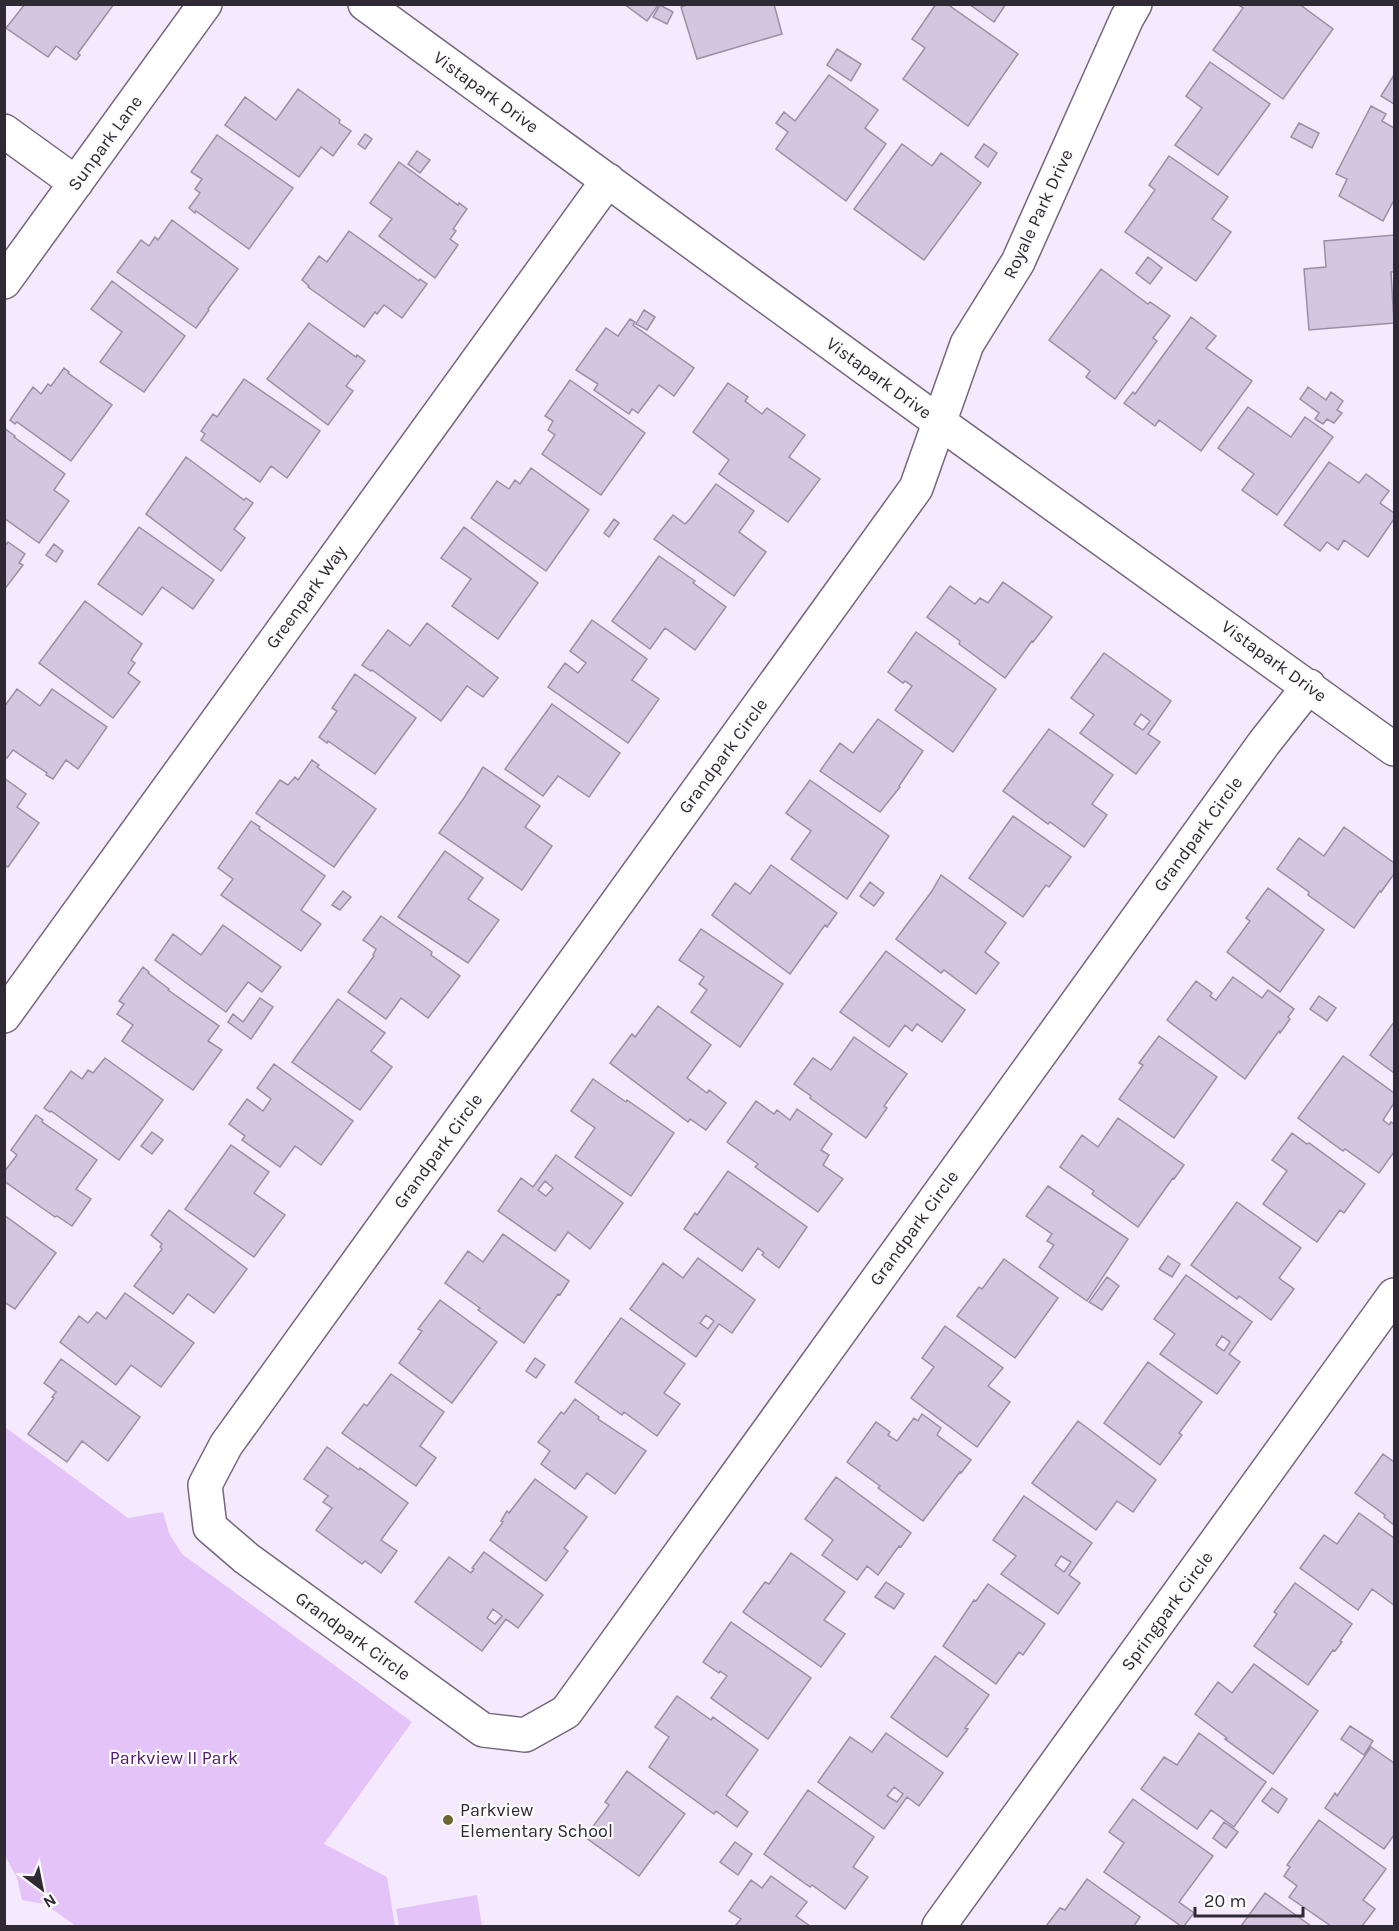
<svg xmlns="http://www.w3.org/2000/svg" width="1399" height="1931" font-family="Karla,sans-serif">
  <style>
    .green { fill: #e3c3f8 }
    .building { fill: #d5c6df; stroke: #9c8ea6; stroke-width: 1.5; fill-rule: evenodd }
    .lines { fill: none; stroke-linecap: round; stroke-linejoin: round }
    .minor-casing { stroke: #74667d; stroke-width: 36 }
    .minor { stroke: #fff; stroke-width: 33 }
    .poi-dot { fill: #6b6531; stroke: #fbfbfb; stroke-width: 2 }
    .labels { text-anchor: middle; stroke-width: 4.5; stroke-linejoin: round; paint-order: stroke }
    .street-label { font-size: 18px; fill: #2f2933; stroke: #fbfbfb }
    .park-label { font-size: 18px; fill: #52176f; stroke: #fbfbfb }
    .poi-label { font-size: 18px; fill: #2f2933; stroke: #fbfbfb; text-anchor: start }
  </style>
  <rect width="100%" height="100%" fill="#f5e9fe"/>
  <path class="green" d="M5 1427 128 1518 163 1512 169 1533 182 1554 412 1722 324 1844 387 1877 395 1926H76L45 1904 22 1900 17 1878 4 1854Z
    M477 1895 482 1926H399L396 1909Z"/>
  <path class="building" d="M25 4H114L78 53 80 55 76 60 56 46 48 57 6 28Z
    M624 4H659L647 21Z
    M689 4H774L782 34 697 59 681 7Z
    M936 4H947L1018 54 968 126 903 79 925 48 912 39Z
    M969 4H1006L994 22Z
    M1237 4H1299L1333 29 1283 99 1213 50 1243 8Z
    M660 5 673 12 667 24 653 17Z
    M837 49 861 64 851 81 827 65Z
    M1210 62 1270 104 1218 175 1175 145 1202 108 1186 96Z
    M829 75 878 110 865 128 886 144 846 201 776 149 788 132 776 123 784 112 795 121Z
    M1394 75V104L1381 96Z
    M298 89 340 120 339 123 351 131 333 156 321 147 299 177 225 125 245 97 276 120Z
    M1371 106 1386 114 1382 121 1394 128V200L1383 221 1339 196 1347 179 1336 174Z
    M1299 123 1319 133 1312 148 1291 137Z
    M365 134 372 139 365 149 358 144Z
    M217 135 293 188 249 249 196 211 195 213 189 208 200 193 195 189 202 179 191 172Z
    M902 144 932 166 941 153 981 183 924 260 854 209Z
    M984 144 997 153 988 167 975 157Z
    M417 151 430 160 420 173 408 164Z
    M1169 156 1228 197 1212 219 1231 232 1196 281 1125 232 1155 190 1149 185Z
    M399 162 458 205 459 203 467 209 453 229 456 231 450 239 458 245 435 278 379 236 392 219 370 203Z
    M172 220 238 269 208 309 209 310 196 328 117 272 141 240 149 246 155 237 158 240Z
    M349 231 419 281 420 279 427 284 402 318 384 305 377 314 375 312 364 327 308 287 309 286 302 280 319 256 327 262Z
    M1394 235V272H1391L1394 323 1309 330 1304 269 1326 267 1324 241Z
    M1148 257 1162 268 1150 284 1136 273Z
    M1101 269 1148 304 1150 302 1170 316 1153 338 1157 341 1115 399 1086 377 1090 371 1049 340Z
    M112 281 185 336 144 392 100 362 122 332 91 309Z
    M644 310 655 317 647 330 636 324Z
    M1191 317 1216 336 1206 348 1252 381 1201 451 1159 420 1155 426 1124 403 1133 392 1135 394Z
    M630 319 635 322 633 325 694 368 674 396 659 385 638 413 632 409 629 414 594 390 598 384 576 370 606 328 618 336Z
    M309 323 356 357 357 355 365 361 346 386 353 391 328 425 267 379Z
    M64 368 69 372 68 373 112 405 71 461 17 422 15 424 10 420 33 387 41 394 48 384 51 386Z
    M244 379 320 431 287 478 271 466 260 482 201 440 205 434 201 431 213 414 217 417Z
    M570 380 645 433 601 495 542 454 555 435 548 430 553 421 545 416Z
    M728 383 748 397 745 401 762 414 767 408 805 435 789 457 820 479 788 522 719 474 729 460 693 432Z
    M1308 387 1326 400 1331 392 1343 401 1337 410 1342 413 1334 423 1327 419 1323 424 1315 419 1319 413 1300 399Z
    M1248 407 1291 437 1305 417 1333 437 1277 515 1242 490 1254 474 1218 448Z
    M4 428 15 436 14 437 65 474 54 490 69 501 39 543 4 518Z
    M186 457 244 500 246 498 253 503 234 529 245 538 221 571 146 514Z
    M1329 462 1359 483 1366 474 1389 491 1380 503 1394 513V519L1368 557 1344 540 1338 550 1327 542 1320 551 1284 525Z
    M531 468 589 510 546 571 471 518 497 481 509 489 515 480 520 484Z
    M716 484 754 511 739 532 766 552 734 596 654 539 673 515 685 524 690 519Z
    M614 519 619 523 609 537 604 533Z
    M139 527 214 580 193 609 162 587 142 615 98 584Z
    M464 527 538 583 498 639 452 606 471 579 441 558Z
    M8 542 25 554 19 563 23 565 4 590V547Z
    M54 544 63 551 56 562 46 555Z
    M659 556 695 581 693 583 726 607 695 650 665 628 650 649 612 621Z
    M1003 582 1052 617 1033 642 1032 641 1005 678 959 644 960 641 927 617 950 586 975 604 980 598 988 603Z
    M85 601 142 644 131 660 135 663 128 673 140 682 113 718 39 663Z
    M592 620 647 659 632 680 659 699 628 743 548 687 565 663 578 673 586 663 570 651Z
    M427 623 498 678 483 697 467 686 441 721 372 670 371 671 362 665 388 630 410 646Z
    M916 632 996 689 953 752 895 710 912 686 905 681 903 683 888 672Z
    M1104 653 1171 701 1148 734 1160 742 1136 774 1080 733 1094 715 1071 698ZM1141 714 1150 721 1143 730 1134 724Z
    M355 674 416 718 375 774 328 741 327 743 319 737 337 711 332 708Z
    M17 689 40 706 52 689 107 727 78 769 66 760 53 779 46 775 47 773 13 750 7 758 4 756V707Z
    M552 704 620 753 589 797 558 776 543 796 505 769Z
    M878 719 923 751 899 786 900 787 880 812 820 771 840 743 853 753Z
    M1049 729 1113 775 1092 804 1107 815 1084 847 1050 822 1048 824 1003 791Z
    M312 760 319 765 317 767 376 809 334 867 256 813 280 780 288 785 295 777 298 780Z
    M483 767 540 806 525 827 552 846 522 890 439 833 464 798Z
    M4 778 26 794 17 807 39 823 8 867 4 865Z
    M810 780 889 836 847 899 791 859 811 831 786 813Z
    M1013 816 1071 857 1049 887 1046 885 1023 917 969 878Z
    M251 821 260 827 259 829 325 876 301 910 321 924 301 951 221 895 233 879 218 868Z
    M1344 827 1394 863V874L1381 892 1380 891 1354 928 1308 895 1309 892 1277 869 1299 838 1324 856Z
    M445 851 483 878 468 899 499 920 468 963 398 917Z
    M771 865 837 913 827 927 825 925 790 974 712 915 735 883 750 894Z
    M941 875 1006 923 985 952 999 963 976 994 944 970 941 973 896 939 932 891Z
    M870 882 884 893 874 906 860 896Z
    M1268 888 1324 930 1280 992 1227 952 1250 921 1246 918Z
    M343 891 351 897 340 910 332 905Z
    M381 916 432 952 431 955 460 976 428 1018 401 998 386 1019 348 992 374 956 373 955 376 949 363 940Z
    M223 925 281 967 262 992 248 982 226 1012 155 960 173 934 201 955Z
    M701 929 783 984 740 1047 691 1012 707 990 699 984 704 977 679 960Z
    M886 951 965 1010 942 1042 917 1024 912 1031 905 1025 889 1047 840 1012Z
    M143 967 149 972 148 973 169 989 168 990 219 1026 208 1041 222 1050 193 1090 122 1041 133 1025 117 1014 124 1004 119 1001Z
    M1233 977 1262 998 1268 990 1294 1009 1288 1017 1290 1019 1280 1033 1279 1031 1245 1079 1167 1020 1196 981 1212 993 1210 996 1216 1000Z
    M1319 996 1336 1008 1327 1021 1310 1009Z
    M260 998 273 1007 251 1039 228 1022 233 1014 243 1022Z
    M338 999 385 1033 371 1051 392 1067 360 1110 292 1062Z
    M658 1006 711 1045 687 1078 707 1093 709 1090 726 1103 706 1130 690 1119 688 1122 610 1063 632 1034 635 1037Z
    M1394 1022V1073L1370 1055Z
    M1159 1036 1217 1077 1174 1138 1119 1099 1143 1065 1139 1063Z
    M854 1037 907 1074 884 1106 887 1108 866 1138 810 1098 811 1096 794 1084 813 1058 831 1070Z
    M1343 1056 1394 1093V1103L1383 1120 1389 1125 1391 1122 1394 1124V1152L1379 1173 1345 1149 1343 1151 1298 1118Z
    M105 1058 163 1100 119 1160 51 1111 50 1112 44 1108 71 1071 82 1079 88 1070 93 1073Z
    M274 1064 353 1121 321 1165 295 1146 280 1167 242 1140 245 1136 229 1124 247 1099 263 1111 271 1099 257 1088Z
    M593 1079 626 1102 627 1100 674 1133 631 1196 575 1157 595 1128 571 1111Z
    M756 1101 774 1114 777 1110 790 1120 797 1109 832 1134 821 1150 829 1155 823 1165 843 1179 818 1212 755 1167 758 1164 727 1142Z
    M36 1115 43 1120 42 1122 97 1160 76 1189 91 1199 72 1226 57 1216 55 1217 4 1181V1172L17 1155 11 1150Z
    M1118 1118 1184 1165 1174 1179 1173 1178 1138 1227 1092 1194 1094 1191 1060 1167 1082 1135 1098 1147Z
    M152 1132 163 1140 152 1154 141 1146Z
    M1292 1133 1307 1144 1309 1143 1365 1184 1344 1213 1340 1210 1317 1242 1263 1204 1287 1171 1272 1160Z
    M231 1145 269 1172 254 1193 285 1215 254 1257 185 1209Z
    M556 1155 623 1203 590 1249 568 1232 555 1251 498 1211 521 1178 533 1187ZM545 1181 553 1188 546 1196 538 1190Z
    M728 1171 807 1227 779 1268 762 1255 764 1253 758 1248 742 1271 684 1229 695 1213 697 1215Z
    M1048 1186 1128 1239 1087 1301 1039 1267 1054 1245 1047 1241 1052 1234 1026 1216Z
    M1237 1202 1301 1248 1279 1278 1294 1289 1271 1320 1239 1296 1237 1299 1191 1265Z
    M169 1210 247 1269 214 1313 188 1294 173 1314 134 1286 162 1249 160 1247 162 1244 151 1235Z
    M4 1215 56 1253 15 1309 4 1302Z
    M503 1234 569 1281 560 1295 558 1294 524 1343 478 1310 480 1308 445 1283 468 1251 483 1262Z
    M1168 1256 1180 1264 1172 1277 1159 1269Z
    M698 1258 755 1300 732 1333 719 1324 696 1357 630 1309 663 1263 683 1278ZM706 1315 714 1321 708 1329 700 1323Z
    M1004 1259 1058 1298 1015 1358 957 1316 979 1287 982 1289Z
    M1186 1275 1252 1322 1229 1354 1240 1362 1217 1394 1160 1354 1175 1334 1154 1319ZM1222 1336 1230 1342 1224 1351 1216 1345Z
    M1107 1277 1119 1286 1102 1310 1089 1302Z
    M125 1293 194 1343 161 1387 131 1365 116 1385 60 1342 79 1316 88 1323 97 1312 106 1319Z
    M440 1300 497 1342 452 1403 399 1363 422 1331 418 1329Z
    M621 1318 685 1364 664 1393 680 1404 657 1436 624 1412 622 1415 575 1382Z
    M945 1326 1003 1368 988 1386 1010 1402 977 1447 911 1398 934 1367 922 1358Z
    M535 1358 545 1365 536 1378 526 1371Z
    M61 1359 140 1417 108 1461 82 1441 67 1462 28 1434 54 1398 52 1397 56 1392 44 1383Z
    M1148 1362 1202 1402 1179 1433 1182 1435 1160 1465 1104 1423Z
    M391 1374 444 1412 420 1446 436 1458 416 1486 342 1433 364 1404 367 1406Z
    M575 1399 599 1417 598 1419 646 1451 615 1494 587 1473 575 1489 541 1464 550 1451 538 1442 561 1412 564 1414Z
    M922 1414 941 1428 937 1435 971 1460 961 1473 960 1472 923 1521 878 1488 880 1486 847 1462 876 1422 890 1432 888 1435 897 1441 914 1418 918 1421Z
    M1078 1421 1156 1480 1133 1512 1117 1501 1096 1530 1032 1483Z
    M327 1447 359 1470 360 1468 408 1503 381 1540 397 1551 381 1573 365 1561 362 1564 316 1530 332 1508 323 1502 328 1496 304 1479Z
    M1383 1454 1394 1462V1525L1384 1517 1385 1515 1355 1493Z
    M836 1477 911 1533 901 1547 899 1546 878 1575 867 1566 857 1580 822 1555 833 1540 805 1519Z
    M535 1479 587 1517 564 1548 568 1551 546 1581 490 1540 503 1522 501 1521 507 1511 509 1513Z
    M1024 1496 1092 1543 1069 1575 1080 1583 1058 1614 1001 1574 1016 1556 993 1540ZM1061 1556 1071 1562 1064 1572 1055 1565Z
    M1359 1513 1394 1538V1605L1372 1589 1358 1610 1300 1568 1324 1535 1337 1544Z
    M484 1552 543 1595 518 1628 506 1619 482 1651 415 1602 449 1557 471 1573 474 1569 472 1568ZM493 1609 502 1616 495 1624 487 1618Z
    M791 1553 845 1592 824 1620 845 1634 821 1667 743 1612 765 1582 769 1584Z
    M886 1582 904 1594 894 1609 875 1597Z
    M1295 1583 1352 1624 1340 1641 1342 1642 1335 1651 1333 1650 1308 1685 1254 1646 1277 1614 1274 1612Z
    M988 1584 1045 1624 1023 1655 1019 1652 996 1684 943 1646 974 1600 976 1601Z
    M731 1622 811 1678 768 1739 711 1698 727 1676 720 1671 719 1673 703 1662Z
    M935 1656 989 1695 965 1728 968 1729 947 1757 891 1717Z
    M1254 1664 1318 1711 1273 1774 1225 1739 1227 1738 1195 1714 1218 1682 1232 1693Z
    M677 1696 711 1720 713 1717 758 1750 726 1795 748 1812 737 1827 716 1811 714 1814 649 1767 669 1737 655 1727Z
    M1350 1726 1373 1741 1364 1755 1341 1739Z
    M886 1733 943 1773 919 1806 907 1797 884 1829 818 1782 850 1737 872 1752ZM894 1787 903 1794 897 1802 887 1796Z
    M1199 1733 1266 1782 1234 1827 1211 1810 1197 1829 1141 1789 1164 1757 1177 1765Z
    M1371 1747 1394 1763V1835L1384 1849 1325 1808 1335 1793 1337 1796Z
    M627 1771 685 1814 639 1876 585 1837 609 1805 605 1802Z
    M1272 1788 1287 1799 1278 1813 1262 1801Z
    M808 1790 874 1837 853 1867 868 1877 845 1909 812 1885 810 1887 764 1854Z
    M1133 1799 1213 1856 1179 1902 1194 1913 1184 1926H1181L1104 1872 1124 1843 1109 1832Z
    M1319 1820 1386 1869 1363 1900 1375 1909 1362 1926H1331L1289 1897 1297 1886 1284 1876 1290 1867 1287 1865Z
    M1224 1822 1238 1832 1226 1848 1213 1838Z
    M735 1842 752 1854 738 1875 720 1862Z
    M771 1876 807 1902 796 1916 810 1926H735L741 1919 729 1911 751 1880 762 1888Z
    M1087 1879 1140 1917 1134 1926H1046L1060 1908 1065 1910Z
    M1265 1893 1311 1926H1241Z"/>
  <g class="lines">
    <g class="minor-casing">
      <path id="minor" d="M365 4 939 422 1394 749
        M1135 4 1127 18 1018 262 967 344 916 488 226 1445 205 1485 210 1527 246 1558 483 1730 525 1735 566 1712 1264 743 1309 686
        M4 131 76 183
        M4 282 205 4
        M4 1016 608 180
        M939 1926 1394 1295"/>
    </g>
    <use href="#minor" class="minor"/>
  </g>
  <circle class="poi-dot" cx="448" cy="1820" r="6"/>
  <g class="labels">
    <g class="street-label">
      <text transform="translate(486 92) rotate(36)" y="6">Vistapark Drive</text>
      <text transform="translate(105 143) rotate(-54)" y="6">Sunpark Lane</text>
      <text transform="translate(1038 214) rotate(-65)" y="6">Royale Park Drive</text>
      <text transform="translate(879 378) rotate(36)" y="6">Vistapark Drive</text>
      <text transform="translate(306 597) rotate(-54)" y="6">Greenpark Way</text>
      <text transform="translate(1274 661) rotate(36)" y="6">Vistapark Drive</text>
      <text transform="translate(723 756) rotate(-54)" y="6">Grandpark Circle</text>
      <text transform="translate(1198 834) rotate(-54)" y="6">Grandpark Circle</text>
      <text transform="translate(438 1151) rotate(-54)" y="6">Grandpark Circle</text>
      <text transform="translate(914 1228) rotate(-54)" y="6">Grandpark Circle</text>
      <text transform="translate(1167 1611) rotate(-54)" y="6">Springpark Circle</text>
      <text transform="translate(353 1636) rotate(36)" y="6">Grandpark Circle</text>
    </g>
    <g class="park-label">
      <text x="174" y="1764">Parkview II Park</text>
    </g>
    <g class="poi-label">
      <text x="460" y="1816">Parkview<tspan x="460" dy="21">Elementary School</tspan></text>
    </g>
  </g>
  <rect width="1399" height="1931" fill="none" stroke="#2f2933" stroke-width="12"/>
  <g transform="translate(42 1889) rotate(148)" stroke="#fbfbfb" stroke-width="4.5" paint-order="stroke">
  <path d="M0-4.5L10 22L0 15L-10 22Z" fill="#2f2933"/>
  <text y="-9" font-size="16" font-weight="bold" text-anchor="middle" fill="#2f2933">N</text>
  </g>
  <path d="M1195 1907v9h108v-9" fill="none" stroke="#2f2933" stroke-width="3"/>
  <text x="1204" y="1907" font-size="18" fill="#2f2933" stroke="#fbfbfb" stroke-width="4.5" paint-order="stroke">20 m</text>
</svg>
